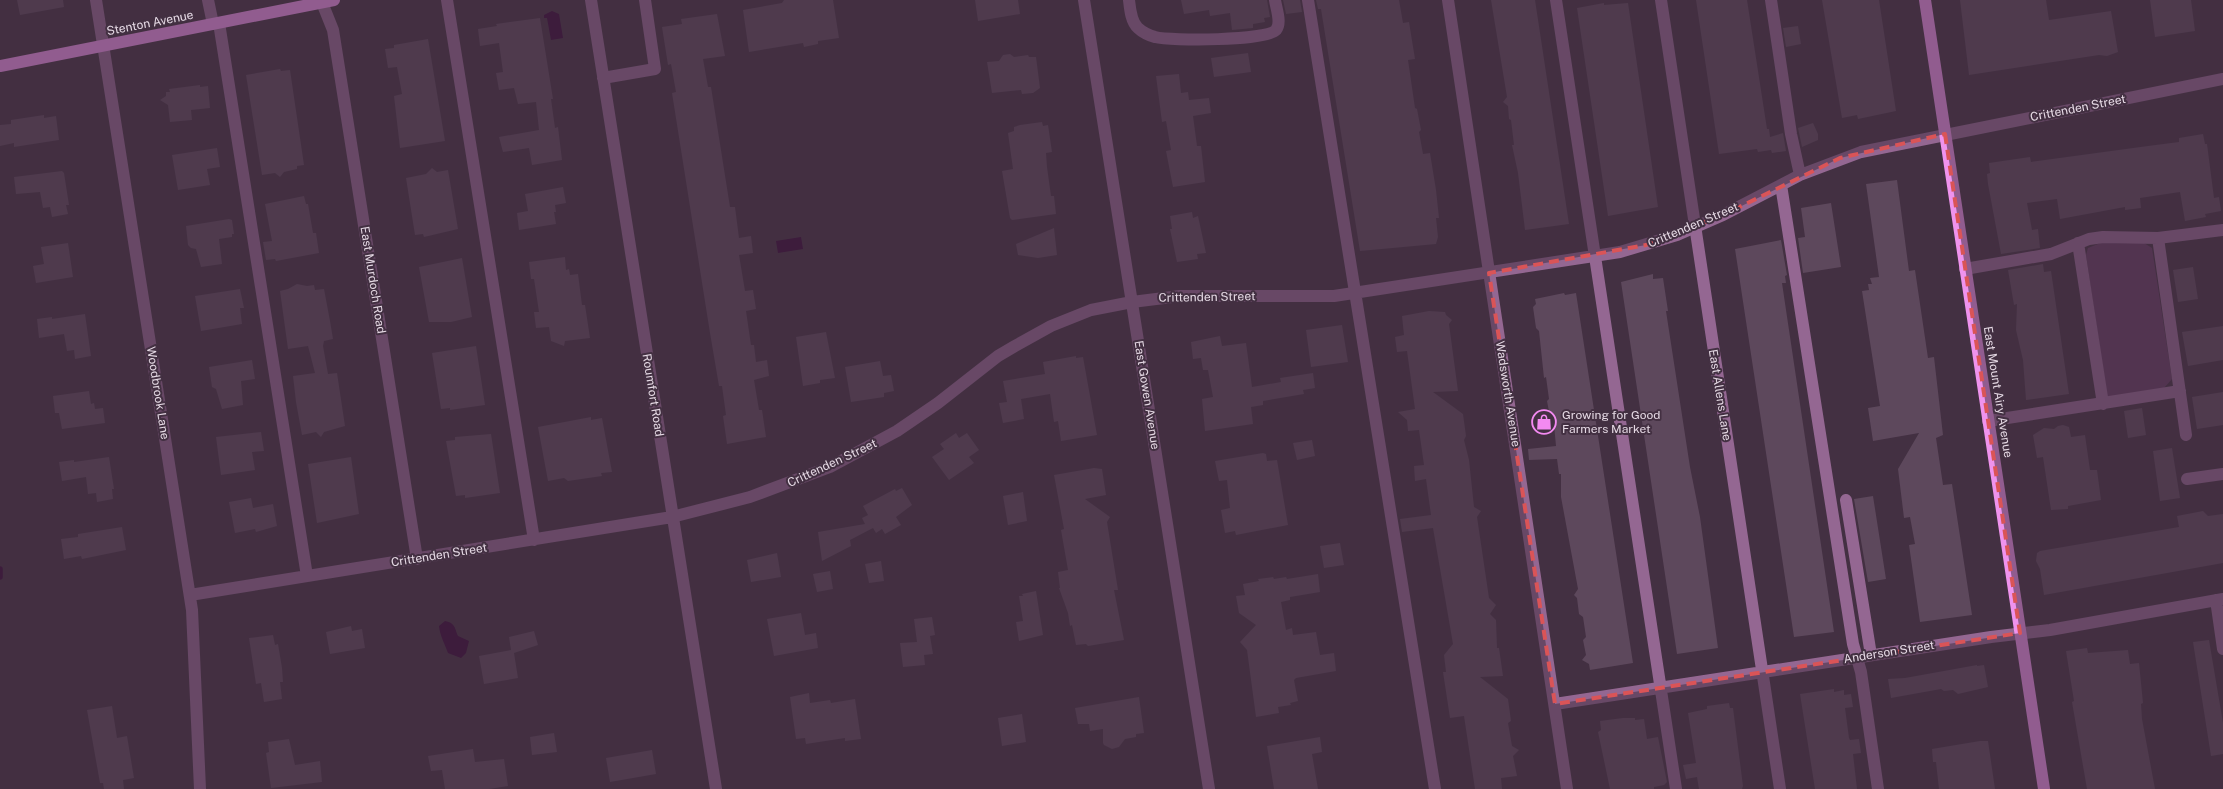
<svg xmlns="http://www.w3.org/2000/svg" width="2223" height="789" font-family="'Public Sans',sans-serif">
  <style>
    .green { fill: #643b63 }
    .water { fill: #360536 }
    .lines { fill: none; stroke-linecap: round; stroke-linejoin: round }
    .stream { stroke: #360536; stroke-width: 5.5 }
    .building { fill: #5d485c }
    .minor { stroke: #946792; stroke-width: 12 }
    .major { stroke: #ef93ed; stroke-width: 12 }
    .marked { fill: none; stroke: #da5457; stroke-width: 4; stroke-dasharray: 10 6; stroke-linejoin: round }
    .labels { text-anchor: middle; stroke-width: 4; stroke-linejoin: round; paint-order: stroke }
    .street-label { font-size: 12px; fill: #e5d9e4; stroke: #433042 }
    .poi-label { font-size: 12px; fill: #e5d9e4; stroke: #433042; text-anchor: start }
  </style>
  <rect width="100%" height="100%" fill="#433042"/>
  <path class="green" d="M2103 242 2144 243 2152 248 2172 379 2164 388 2109 398 2107 396 2086 255 2088 248Z"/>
  <path class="water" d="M552 11 559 14 563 38 551 40 547 18H544V15Z
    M801 237 803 249 778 253 776 241Z
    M445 621C456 623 455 630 458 636L469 641 466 653 461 658 448 653C445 644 440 636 439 626Z"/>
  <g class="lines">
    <path class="stream" d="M0 569V577"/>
  </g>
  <path class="building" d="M17 0H63L64 7 20 15Z
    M784 0H833L839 38 818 41V44L804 47 803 43 749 52 743 10 782 3Z
    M975 0H1018L1020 14 978 21Z
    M1181 0H1267L1270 17 1264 18 1265 22 1253 24V28L1232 30 1230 13 1210 16 1209 10 1184 14Z
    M1283 0H1300L1302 12 1286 14Z
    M1316 0H1399L1403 23 1409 22 1415 59 1408 60 1415 108 1417 109 1421 130 1419 132 1423 154 1430 153 1436 190 1439 218H1436L1438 237 1436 244 1360 251 1321 9H1318Z
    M1491 0H1535L1569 224 1525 230 1518 173 1512 145H1514L1511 120 1509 119 1508 106 1503 102 1507 97Z
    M1696 0H1747L1767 129H1769L1770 137 1783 133 1786 151 1772 153 1771 150 1758 152 1757 149 1719 154Z
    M1822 0H1879L1896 111 1858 119 1857 115 1842 118Z
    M1960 0H2046L2049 20 2111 11 2118 52 2107 56 2099 55 1969 75Z
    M2150 0H2191L2195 31 2155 37Z
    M1604 3V5L1628 3 1658 207 1608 216 1577 8Z
    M717 14 725 56 703 59 708 87H711L730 207H735L739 238 751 236 753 253 739 255 745 291 753 290 756 309 746 311 751 345H754L756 362 767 360 769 376 754 380 759 410H762L766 437 727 444 723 416 726 415 722 386H719L710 333 672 93 676 92 671 64 668 65 662 27 682 24 681 19Z
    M540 18 553 99H551L555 128 558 127 562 160 532 165 529 148 503 152 499 137 539 130 536 102 518 104 514 88 499 90 496 73 503 72 499 43 480 46 478 29 497 26 496 24Z
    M1798 26 1801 44 1786 47 1783 28Z
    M428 39 445 141 400 148 394 96 402 94 397 67 388 68 385 49 394 48V45Z
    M1248 53 1251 72 1214 77 1211 58Z
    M1010 54 1014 57 1028 55 1029 57H1036L1040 88 1033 93 1022 94 1021 90 992 93 987 62 999 61 1003 55Z
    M280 69 281 71 290 70 304 165 297 166V169L284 172 280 177 275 173 262 175 246 75Z
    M1179 74 1181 93 1188 92 1189 100 1209 98 1211 113 1193 116 1197 146H1201L1205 182 1173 187 1166 151 1171 150 1166 121 1162 122 1156 76Z
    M200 85V87L208 86 210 108 191 110 192 120 170 122 168 105 160 100 166 96V92H170L169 89Z
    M44 115V118L56 116 59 140 14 147V143L0 146V125L11 124V120Z
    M1042 122 1043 126 1048 125 1052 152 1046 153 1047 167 1051 196H1054L1056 214 1012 220 1010 218 1002 171 1013 169 1008 133 1014 131V127L1020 125Z
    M1813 123 1818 134V140L1802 147 1798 128Z
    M2203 134 2205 144H2207L2214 198 2219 197 2221 211 2205 214 2206 217 2185 221 2180 192 2140 198 2141 208 2125 210V207L2060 219 2057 199 2027 203 2032 230 2038 229 2040 248 2001 254 1988 184 1987 174 1990 173 1989 163 2030 157 2031 162 2148 146 2179 142V138Z
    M217 148 220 167 207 169 210 185 178 190 172 155Z
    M432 168 437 172 448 170 458 229 424 237 423 234 415 235 406 178 426 174Z
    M62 171 64 173 69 205H66L68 214 52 217 50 207 43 208 40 192 16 194 14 177Z
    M1897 180 1909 271 1915 270 1928 358 1934 357 1943 435 1936 438 1943 485 1952 484 1972 615 1920 622 1909 545 1915 544 1910 517 1904 518 1898 469 1919 433 1873 441 1868 408 1880 406 1862 291 1869 290 1868 284H1872L1870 278 1879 277 1866 184Z
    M563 187 566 203 555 205 556 212H554L556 224 519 230 517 213 528 211 525 194Z
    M304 196 306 204H308L313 233H316L319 253 276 261 275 259 266 260 263 242 272 241 265 204Z
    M1831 203 1841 267 1803 273 1798 238 1805 237 1801 208Z
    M1192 212 1193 218 1198 216 1206 253 1197 254 1198 259 1177 262 1170 229H1172L1170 216Z
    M229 219 232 220 234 234H232V237L219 239 222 264 201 267 196 249 191 248 188 245 186 226Z
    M1054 228 1057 255 1038 258 1018 255 1016 244Z
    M1781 240 1787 275 1785 276 1786 283H1782L1834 632 1794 637 1735 249Z
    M68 243 73 277 36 283 33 266 44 264 41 247Z
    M565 257 566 270 569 269 570 275 578 274 582 305H585L590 338 565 341 564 346 551 341 549 327 536 328 534 312H539L534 279H531L529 262Z
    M462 258 472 317 451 322H429L419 267Z
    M2043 264 2044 272 2051 271 2069 394 2026 400 2023 360 2016 330 2017 304 2014 305 2008 270Z
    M2193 267 2198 299 2178 302 2173 270Z
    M1653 274V279L1663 278 1668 311H1666L1690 467 1700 517 1718 648 1677 654 1621 282Z
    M297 284 307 286 314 285 315 290 324 289 330 321 333 339 324 341 323 346 328 374 337 373 345 426 324 432 321 437 316 432 302 435 296 402 293 376 315 373 308 346 288 349 280 291 288 289Z
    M240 289 244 308H240L242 324 201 331 195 296Z
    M1564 293 1565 295 1576 293 1633 663 1590 670 1589 664 1582 660 1586 655 1583 640 1586 637 1583 617 1579 614 1577 598 1574 595 1578 589 1561 497V474H1559L1557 459 1529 460 1528 449 1556 446 1554 425 1547 420 1550 417 1547 401 1549 399 1546 377 1544 378 1539 331 1536 328 1533 307 1536 304 1535 299Z
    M1429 311 1445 312 1446 315 1452 320 1449 324 1458 391 1433 392 1463 414 1466 436 1464 440 1469 460 1474 507 1481 511 1477 517 1489 598 1496 605 1490 614 1496 620 1497 648H1499L1503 676 1480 677 1508 699 1511 721 1508 723 1512 746 1519 750 1513 756 1517 776 1501 778 1502 789H1475L1464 716 1450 718 1443 672H1446L1444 655 1453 644 1433 528 1402 532 1400 519 1431 515 1426 479 1415 481 1414 466 1424 465 1419 430 1408 431 1407 420 1398 412 1415 409 1407 351 1397 352 1395 337 1404 335 1402 316Z
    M85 314 91 356 75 359 74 350 67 351 64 334 39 338 37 319 52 317V319Z
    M1342 325 1348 362 1311 367 1306 330Z
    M2223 326V360L2188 366 2182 332Z
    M826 332 835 378 820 380V383L803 386 796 337Z
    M1220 336 1222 346 1246 343 1252 387 1281 382 1280 378 1313 373 1315 388 1303 390 1304 394 1263 401V405L1251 407 1253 424 1205 431 1202 399 1213 397 1208 370H1203L1201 358 1193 359 1191 342Z
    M476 346 485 405 450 410V408L441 409 432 353Z
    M1076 356V358L1083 357 1097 435 1061 441 1058 421 1054 422 1050 394 1021 399 1024 419 1003 423 999 403 1007 402 1003 381 1045 374 1043 362Z
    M252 360 255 379 241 381 243 405 222 409 216 389 212 387 209 367Z
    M880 361 883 376 891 375 894 391 884 393V397L851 402 845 367Z
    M89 391 91 404 94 403 95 409 103 408 105 423 62 429 59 413H55L53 396Z
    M2223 392V425L2197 429 2192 397Z
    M2142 408 2146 435 2128 438 2124 411Z
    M591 417V420L602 418 612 472 601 473 602 476 568 481 564 478 548 481 538 427Z
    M2063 425 2069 427 2071 437 2085 435 2090 470H2097L2101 500 2068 506V509L2051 510 2043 457 2037 458 2033 435 2044 428 2054 429 2058 426Z
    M261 432 264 451 252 452 255 470 221 475 216 437Z
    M956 433 959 438 967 433 979 450 969 457 974 463 949 480 932 457 944 449 940 444Z
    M491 434 500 493 465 498V495L456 496 446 441 455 440V437Z
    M1312 440 1315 456 1297 460 1293 443Z
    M2172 448 2180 498 2160 501 2153 451Z
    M1263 453 1266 454 1267 461 1277 460 1288 525 1236 535 1235 531 1225 533 1221 510 1230 508 1227 480 1219 481 1215 461Z
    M109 457 114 489H112L113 499 97 502 96 493 88 494 86 477 62 481 59 462 74 460V462Z
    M351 457 359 514 317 523 308 464Z
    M1094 468 1102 469 1106 495 1085 499 1110 517 1107 522 1118 590H1114L1124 640 1088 646 1086 644 1076 645 1072 625 1070 626 1068 613 1059 588H1060L1058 572 1068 570 1061 530 1064 529 1054 475Z
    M902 488 912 505 896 517 901 525 885 534 882 529 876 533 873 528 850 540 851 546 822 561 818 532 865 524 862 518 868 515 863 506 895 489 896 491Z
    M1023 492 1027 521 1008 525 1003 496Z
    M1873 496 1886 579 1868 582 1854 499Z
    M251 498 253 508 273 504 277 526 256 532 255 529 235 533 229 502Z
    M2203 511 2208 516 2223 514V563L2044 595 2040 569 2036 561 2037 553 2040 551 2179 527 2177 516Z
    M122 527 126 550 82 559 81 556 64 559 61 539 78 537V534Z
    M1340 543 1344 565 1324 568 1320 546Z
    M777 553 781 577 751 582 747 560Z
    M881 561 884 581 869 583 865 564Z
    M830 571 833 589 817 592 813 574Z
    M1318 574 1320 592 1290 597V600L1281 602 1286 630 1292 628 1293 635 1316 632 1320 655 1334 653 1336 671 1296 678 1294 680 1298 701 1290 703 1291 705 1278 707 1279 713 1256 717 1247 650 1240 642 1256 625 1239 613 1236 596 1245 595 1243 584 1259 581 1258 579 1273 577 1274 579 1286 577 1287 579Z
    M1036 591 1043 635 1019 641 1016 622 1023 621 1019 596H1023L1022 594Z
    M801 613 805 635 816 633 818 648 774 656 767 619Z
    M932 617 935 635 930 636 933 654 924 655 925 665 903 667 900 643 917 642 914 619Z
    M351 626 352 631 362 629 365 648 330 654 326 632Z
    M534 631 538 645 514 653 518 678 484 684 479 656 511 650 509 637Z
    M273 635 275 645 278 644 282 668 283 682H280L282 699 264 702 261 683 256 684 249 638Z
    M2209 640 2223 723V754L2211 756 2193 642Z
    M2087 648 2088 653 2128 650 2130 664 2139 663 2143 703 2141 704 2142 719 2155 789H2087L2072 702 2074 701 2066 651Z
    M1977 665V666L1984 665 1988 687 1958 694 1953 690 1944 691 1941 689 1891 698 1888 679 1905 678Z
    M1834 689V692L1844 690V695L1851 694 1853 707 1845 708 1849 738 1850 740 1859 739 1861 753 1853 754 1857 789H1815L1800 694Z
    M809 693 810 703 830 700 831 703 855 699 861 739 845 741V738L806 744 805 738 796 739 790 697Z
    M1139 697 1144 733 1136 734V737L1125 739 1119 747 1112 749 1104 745 1103 743V729L1090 731 1089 724H1078L1075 708Z
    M1729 703 1730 708H1733L1743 786 1742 789H1699L1697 777 1686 779 1683 765 1696 763 1688 713 1707 709V706Z
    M112 706 117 738 127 736 134 778 123 780 124 789H104L103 783H100L87 710Z
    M1022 714 1026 742 1002 746 998 718Z
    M1623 718H1635V720L1644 719 1647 739 1658 737 1667 782 1664 785 1654 787V789H1610L1598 732 1601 730 1600 721Z
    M554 733 557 752 532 755 530 737Z
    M1320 737 1322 752 1312 754 1318 789H1274L1267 746Z
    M289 739 295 765 320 761 322 782 271 788 266 753 269 752 268 742Z
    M1980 741H1988L1995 789H1939L1936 762H1933L1932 749Z
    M473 749 475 762 504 759 508 786 489 789H445L442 770 431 771 428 756Z
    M652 750 656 774 610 782 606 758Z"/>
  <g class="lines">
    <path class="minor" d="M96 0 192 610 200 789
      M208 0 213 24
      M321 0 333 30 417 559
      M447 0 534 540
      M591 0 716 789
      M1084 0 1209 789
      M1129 0C1130 9 1131 22 1138 28 1142 32 1150 36 1155 37 1171 41 1267 41 1276 30 1282 23 1276 8 1275 0
      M1308 0 1435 789
      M1448 0 1567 789
      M1556 0 1676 789
      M1661 0 1780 789
      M1771 0 1791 134 1800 175
      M219 23 307 576
      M603 78 655 69 645 0
      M1781 185 1853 644 1861 672 1878 789
      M2158 238 2186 435
      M2078 243 2103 404
      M1965 269 2051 254 2089 239 2103 237 2158 238 2223 230
      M1988 421 2180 391
      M2187 479 2223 474
      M1846 500 1871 655
      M190 595 672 517 750 497 830 467 897 431 938 403 998 356 1015 346 1051 326 1091 310 1132 302 1180 296H1334L1620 252 1677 235 1723 215 1800 175 1861 152 2223 79
      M2216 600 2223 649
      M1555 704 1991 637 2050 630 2223 599"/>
    <path class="major" d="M1925 0 2044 789
      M0 66 334 0"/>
  </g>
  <path d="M0 0H2223V789H0ZM1945 134 2020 633 1555 704 1489 273 1646 245 1723 215 1840 158Z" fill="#433042" fill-opacity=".55" fill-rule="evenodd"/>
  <path class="marked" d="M1945 134 2020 633 1555 704 1489 273 1646 245 1723 215 1840 158Z"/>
  <defs>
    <g id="shop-ring" transform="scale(1.25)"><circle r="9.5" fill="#433042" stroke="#f38af1" stroke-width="1.5"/><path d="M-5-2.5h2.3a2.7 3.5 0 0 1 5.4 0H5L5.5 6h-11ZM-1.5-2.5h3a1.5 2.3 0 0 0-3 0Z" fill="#f38af1"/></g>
  </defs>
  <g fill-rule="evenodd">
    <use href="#shop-ring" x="1544" y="422"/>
  </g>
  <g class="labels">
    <g class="street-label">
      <text transform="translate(150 23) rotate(-11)" y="4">Stenton Avenue</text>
      <text transform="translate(2078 108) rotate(-11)" y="4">Crittenden Street</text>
      <text transform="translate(1693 225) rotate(-23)" y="4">Crittenden Street</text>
      <text transform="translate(373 280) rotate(81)" y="4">East Murdoch Road</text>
      <text transform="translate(1207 297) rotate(-1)" y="4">Crittenden Street</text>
      <text transform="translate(1998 392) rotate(81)" y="4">East Mount Airy Avenue</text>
      <text transform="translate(158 393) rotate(81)" y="4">Woodbrook Lane</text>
      <text transform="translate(1508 394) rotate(81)" y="4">Wadsworth Avenue</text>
      <text transform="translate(653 395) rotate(81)" y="4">Roumfort Road</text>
      <text transform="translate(1147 395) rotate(81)" y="4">East Gowen Avenue</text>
      <text transform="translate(1720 395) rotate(81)" y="4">East Allens Lane</text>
      <text transform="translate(832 463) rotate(-25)" y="4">Crittenden Street</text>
      <text transform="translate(439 555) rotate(-9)" y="4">Crittenden Street</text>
      <text transform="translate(1889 652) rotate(-9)" y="4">Anderson Street</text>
    </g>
    <g class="poi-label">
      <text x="1562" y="419">Growing for Good<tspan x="1562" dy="14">Farmers Market</tspan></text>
    </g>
  </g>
</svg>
